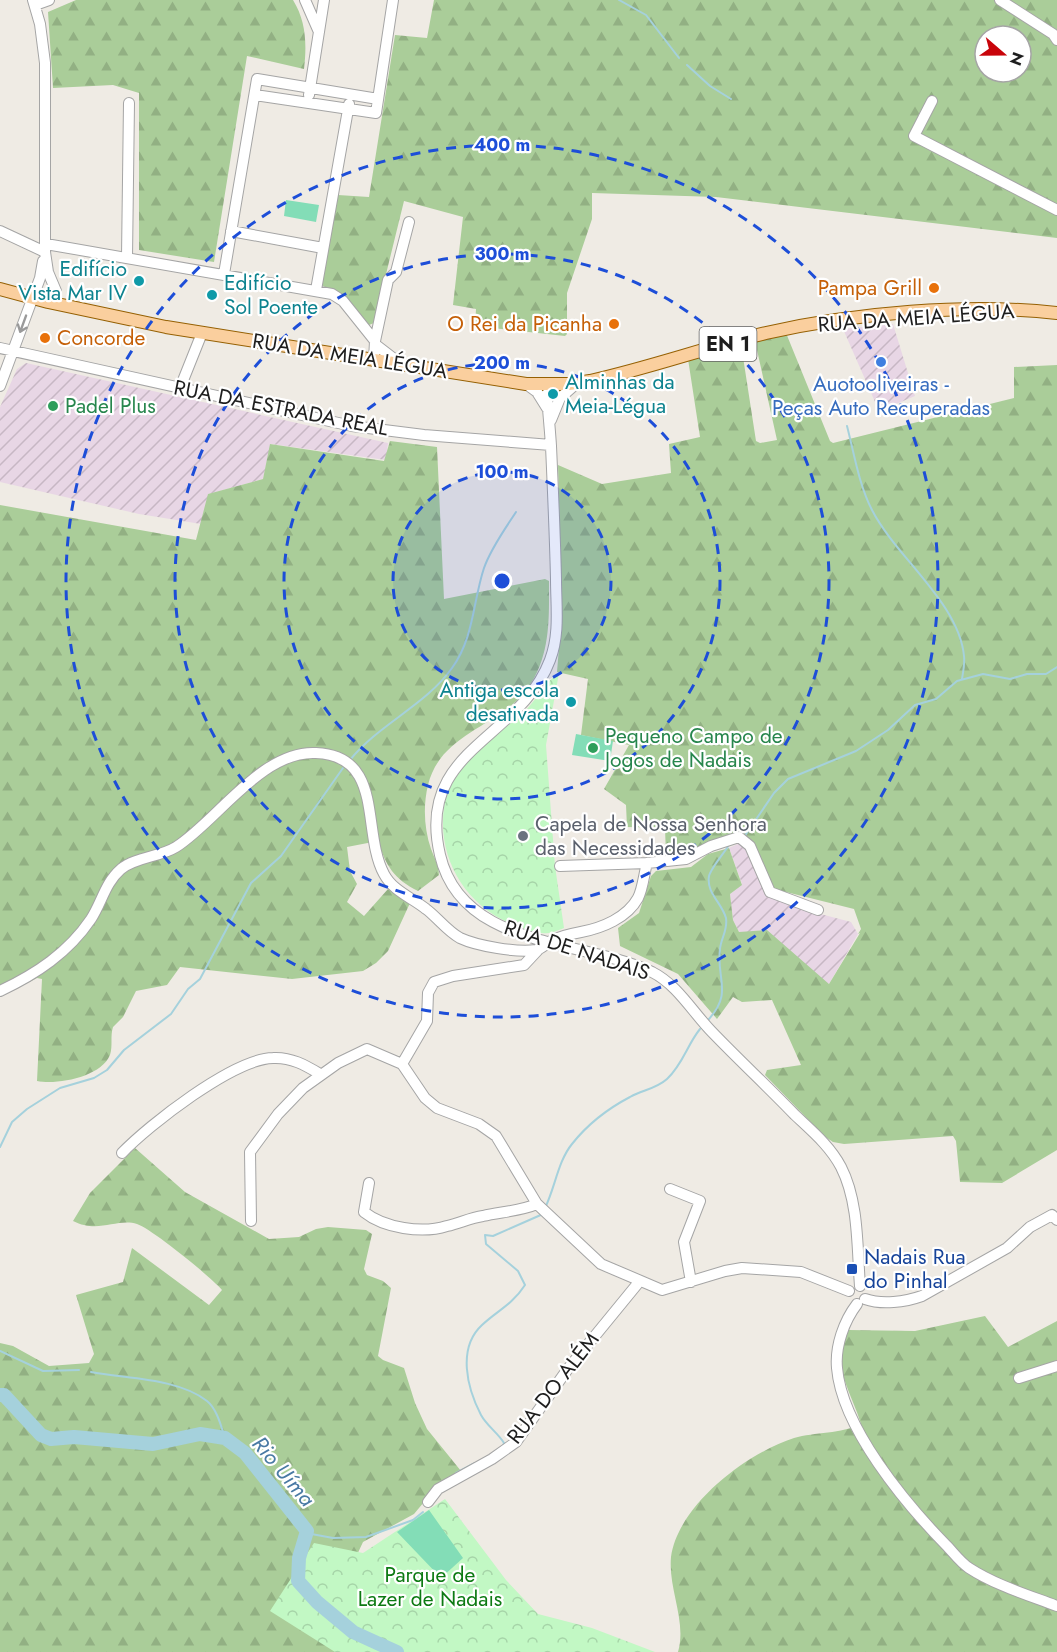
<svg xmlns="http://www.w3.org/2000/svg" width="1057" height="1652" font-family="Jost,sans-serif">
  <style>
    .industrial { fill: url(#industrial-furrows) }
    .forest { fill: url(#forest-firs); fill-rule: evenodd }
    .park { fill: url(#park-crowns) }
    .pitch { fill: #83ddb7 }
    .lines { fill: none; stroke-linecap: round; stroke-linejoin: round }
    .stream { stroke: #a5d1dc; stroke-width: 2 }
    .river { stroke: #a5d1dc; stroke-width: 14 }
    .minor-casing { stroke: #a5a5a5; stroke-width: 12 }
    .major-casing { stroke: #956003; stroke-width: 14 }
    .minor { stroke: #fff; stroke-width: 10 }
    .major { stroke: #facf9e; stroke-width: 12 }
    .oneway { stroke: #9a9a9a }
    .ring { fill: none; stroke: #1d4ed8; stroke-width: 3; stroke-dasharray: 10 8 }
    .culture-dot { fill: #0f9aa8; stroke: #fff; stroke-width: 2 }
    .food-dot { fill: #e8710a; stroke: #fff; stroke-width: 2 }
    .shop-dot { fill: #3f7fe0; stroke: #fff; stroke-width: 2 }
    .leisure-dot { fill: #2e9e5b; stroke: #fff; stroke-width: 2 }
    .worship-dot { fill: #6b7280; stroke: #fff; stroke-width: 2 }
    .transit-dot { fill: #1a4fb4; stroke: #fff; stroke-width: 2 }
    .labels { text-anchor: middle; stroke-width: 4.5; stroke-linejoin: round; paint-order: stroke }
    .shield { fill: #fff; stroke: #626262; stroke-width: 1.5 }
    .shield-label { font-size: 20px; font-weight: bold; fill: #1e1e1e }
    .culture-label { font-size: 21px; fill: #0d838f; stroke: #fff; text-anchor: end }
    .food-label { font-size: 21px; fill: #c56008; stroke: #fff; text-anchor: end }
    .street-label { font-size: 21px; fill: #1e1e1e; stroke: #fff }
    .shop-label { font-size: 21px; fill: #366cbe; stroke: #fff }
    .leisure-label { font-size: 21px; fill: #27864d; stroke: #fff; text-anchor: start }
    .worship-label { font-size: 21px; fill: #5b616d; stroke: #fff; text-anchor: start }
    .transit-label { font-size: 21px; fill: #164399; stroke: #fff; text-anchor: start }
    .park-label { font-size: 21px; fill: #0d7a13; stroke: #fff }
    .water-label { font-size: 22px; font-style: italic; fill: #497aa4; stroke: #fff }
    .centre { fill: #1d4ed8; stroke: #fff; stroke-width: 3 }
    .ring-label { font-size: 18px; text-anchor: middle; font-weight: bold; fill: #1d4ed8; stroke: #fff; stroke-width: 4.5; stroke-linejoin: round; paint-order: stroke }
  </style>
  <defs>
    <pattern id="industrial-furrows" width="10" height="10" patternUnits="userSpaceOnUse" patternTransform="scale(1.5)"><rect width="10" height="10" fill="#e8d6e5"/><path d="M-1 1l2-2M0 10L10 0M9 11l2-2" fill="none" stroke="#c7b7c4"/></pattern>
    <pattern id="forest-firs" width="22" height="20" patternUnits="userSpaceOnUse" patternTransform="scale(1.5)"><rect width="22" height="20" fill="#aacd99"/><path d="M5 1l3.5 6h-7zM16 11l3.5 6h-7z" fill="#92b083"/></pattern>
    <pattern id="park-crowns" width="20" height="18" patternUnits="userSpaceOnUse" patternTransform="scale(1.5)"><rect width="20" height="18" fill="#c2f8c4"/><path d="M2 6a3 3 0 1 1 6 0M12 15a3 3 0 1 1 6 0" fill="none" stroke="#a6d4a8"/></pattern>
  </defs>
  <rect width="100%" height="100%" fill="#efebe4"/>
  <path class="industrial" d="M893 324 915 396 879 411 843 329Z
    M26 363 388 443 386 460 271 444 263 479 209 494 201 524 139 514 0 482V407L17 369Z
    M742 842 770 896 809 911 851 922 858 934 829 984 739 932 733 920 730 894 742 884 729 848Z"/>
  <path class="forest" d="M76 0H293C306 21 307 44 304 69L247 56 214 262 139 250V93L113 85 53 88 48 12Z
    M434 0H1057V238L716 197 592 193V219L567 293V334L565 336 475 326 476 309 453 305 463 217 404 201 374 323 369 325 346 297 321 285 338 195 369 197 395 35 427 38ZM985 36H1021V72H985Z
    M786 333 830 441 833 443 1014 398V367L1057 365V1150L1002 1183 960 1182 956 1141 953 1136 844 1144 833 1142 824 1136 765 1075 767 1070 801 1065 772 1000 742 1002 733 997 717 1019 678 974 620 946 618 928 639 913 651 876 656 871 691 867 708 854 729 848 742 885 730 894 733 920 739 932 767 930 829 984 860 933 858 934 861 929 854 909 774 889 746 836H724L687 857 666 856 665 828 627 827 626 805 604 789 629 745 581 735 588 679 557 672 562 610 558 465 602 484 671 473 669 444 700 437 688 359 741 344 756 441 760 443 777 440 755 341Z
    M390 441 437 447 444 599 545 579 549 581C549 618 551 655 528 688 500 727 441 732 428 785 423 806 424 828 431 849 434 857 439 866 439 875L418 891C394 879 386 866 378 841L347 847 350 871 357 884 347 902 364 916 388 889 410 903 388 951 376 963 363 971 292 979 180 967 167 985 136 991 123 1017 113 1027C110 1036 113 1046 110 1055 101 1077 58 1085 37 1081L42 979 37 978 0 997V505L196 540 208 494 263 479 270 444 384 461Z
    M135 1148 185 1192 269 1239 299 1237 316 1229 328 1227 366 1230 372 1234 364 1269 367 1275 383 1281 391 1288 378 1356 383 1360 404 1368 415 1403 427 1429 461 1471 434 1490 414 1514 363 1542 356 1557 454 1652H0V1343L13 1346 49 1366 89 1363 94 1354 76 1295 123 1282 132 1248 209 1305 222 1290C211 1277 152 1229 137 1224 117 1218 98 1234 73 1221L90 1193Z
    M985 1316 1008 1347 1057 1321V1652H678C687 1621 668 1589 671 1557 678 1505 747 1453 794 1438 815 1432 841 1434 861 1424 853 1395 827 1359 849 1330L915 1331Z"/>
  <path class="park" d="M559 673 546 745 555 866 564 928C544 937 537 933 517 926 460 906 429 845 449 787 460 756 503 732 526 710 537 699 545 682 559 673Z
    M445 1499 506 1580 538 1614 592 1628 655 1652H335L270 1611 314 1543 363 1553Z"/>
  <path class="pitch" d="M286 200 319 205 316 222 284 216Z
    M576 734 613 741 610 761 572 755Z
    M429 1510 463 1558 441 1578 397 1532Z"/>
  <g class="lines">
    <path class="stream" d="M619 0 646 15 679 58
      M687 65 710 86 731 99
      M847 426C854 453 859 485 872 510 896 557 959 603 964 656 965 664 963 672 962 679
      M350 760C379 724 426 705 452 668 474 638 473 601 484 568 491 548 505 529 516 512
      M744 837 774 793 788 779 856 751 888 730 915 705 936 699 957 681 983 674 1010 679 1027 674H1046L1057 667
      M709 1019C733 992 716 979 720 949 721 938 728 930 726 918 722 903 706 893 709 876 711 868 724 853 729 845
      M0 1147 12 1122 27 1109 60 1088 94 1078 107 1070 124 1050 171 1014 188 989 200 979 251 883 281 856 343 768
      M545 1208C555 1188 558 1161 572 1144 587 1125 609 1108 630 1097 642 1090 656 1089 667 1079 683 1064 687 1045 700 1029
      M0 1351 43 1371 79 1370
      M91 1372C126 1379 178 1378 207 1401 217 1409 221 1426 225 1438
      M503 1446 504 1443C498 1433 487 1426 481 1415 467 1388 457 1348 482 1325 498 1310 512 1305 525 1285L518 1271 486 1244 485 1235 493 1236 543 1214
      M456 1473 475 1463
      M306 1533 333 1538 366 1537 413 1520 423 1512"/>
    <path class="river" d="M0 1395H4L41 1435 51 1439 74 1437 153 1444 200 1434 225 1438 245 1453 307 1531 299 1558 298 1581 317 1602 353 1632 397 1652"/>
    <g class="minor-casing">
      <path id="minor" d="M33 0 40 24 45 63V252L48 272 56 291 48 302
        M305 0 319 32
        M1000 0 1053 34 1057 40
        M35 5 49 0
        M255 95 376 113 393 0
        M309 95 324 0
        M932 101 914 136 1057 210
        M0 231 45 252
        M231 231 323 248
        M46 244 332 294 343 301 375 341 374 360
        M127 257 129 103
        M224 274 257 79 378 99
        M316 290 349 104
        M375 341 388 280 396 272 409 222
        M376 345 402 365
        M0 348 352 426 424 435 551 445
        M526 384 537 392 547 408
        M554 384 547 394C548 412 550 429 551 446 553 491 555 535 556 579 556 606 560 634 550 660 520 740 415 749 440 855 462 949 582 939 652 972 678 985 693 1013 713 1033 740 1061 768 1087 795 1115 812 1131 830 1146 841 1167 859 1202 857 1248 860 1286
        M0 386 40 278 43 261
        M180 388 202 333
        M551 420 560 398 577 383
        M560 866 647 863
        M0 991C36 974 68 953 91 919 102 902 105 883 121 869 136 857 160 857 176 847 217 821 262 750 316 753 385 756 361 831 384 874 393 891 411 897 426 909 437 917 447 931 460 938 477 946 518 953 536 950 541 949 546 944 551 941 561 936 570 934 581 932 602 928 627 918 638 898 643 888 644 874 647 863L686 859 711 846 739 837 750 846 770 892 818 910
        M402 1064 425 1098 437 1108 479 1124 496 1136 537 1204 601 1264 662 1290 725 1271 742 1268 801 1272 849 1291
        M402 1064 427 1021 428 993 434 982 453 976 524 965 538 950
        M122 1153C149 1125 233 1059 273 1058 291 1057 305 1065 320 1074
        M369 1183 364 1212C384 1228 422 1234 447 1226 460 1223 470 1218 483 1216 500 1212 521 1211 537 1204
        M670 1189 700 1201 684 1242 691 1282
        M251 1221 250 1152 278 1114 303 1088 338 1063 367 1049 402 1064
        M865 1299C882 1305 905 1302 922 1296L1007 1248 1030 1227 1052 1215 1057 1220
        M857 1304C844 1321 835 1346 837 1368 842 1428 906 1504 946 1545 953 1552 960 1562 969 1568 995 1585 1028 1595 1057 1606
        M1019 1378 1057 1366
        M428 1502 438 1489 492 1459 516 1442 567 1370 639 1282"/>
    </g>
    <g class="major-casing">
      <path id="major" d="M0 289 48 302 166 327 526 384H569L590 381C649 368 707 347 766 333 854 313 967 303 1057 313"/>
    </g>
    <use href="#minor" class="minor"/>
    <use href="#major" class="major"/>
  </g>
  <defs><path id="oneway-shaft" d="M-6 0H5M1.5-3L5.5 0L1.5 3" fill="none" stroke-width="1.6" stroke-linecap="round" stroke-linejoin="round" transform="scale(1.5)"/></defs>
  <use class="oneway" href="#oneway-shaft" transform="translate(23 324) rotate(110)"/>
  <circle cx="502" cy="581" r="109" fill="#1d4ed8" fill-opacity=".12"/>
  <g class="ring">
    <circle cx="502" cy="581" r="109"/>
    <circle cx="502" cy="581" r="218"/>
    <circle cx="502" cy="581" r="327"/>
    <circle cx="502" cy="581" r="436"/>
  </g>
  <g class="culture-dot">
    <circle cx="139" cy="281" r="6"/>
    <circle cx="212" cy="295" r="6"/>
    <circle cx="553" cy="394" r="6"/>
    <circle cx="571" cy="702" r="6"/>
  </g>
  <g class="food-dot">
    <circle cx="934" cy="288" r="6"/>
    <circle cx="614" cy="324" r="6"/>
    <circle cx="45" cy="338" r="6"/>
  </g>
  <circle class="shop-dot" cx="881" cy="362" r="6"/>
  <g class="leisure-dot">
    <circle cx="53" cy="406" r="6"/>
    <circle cx="593" cy="748" r="6"/>
  </g>
  <circle class="worship-dot" cx="523" cy="836" r="6"/>
  <rect class="transit-dot" x="846" y="1263" width="12" height="12" rx="3"/>
  <g class="labels">
    <rect class="shield" x="699.5" y="327" width="57" height="34" rx="4.5"/>
    <g class="shield-label">
      <text x="728" y="351">EN 1</text>
    </g>
    <g class="culture-label">
      <text x="127" y="276">Edifício<tspan x="127" dy="24">Vista Mar IV</tspan></text>
      <text x="224" y="290" text-anchor="start">Edifício<tspan x="224" dy="24">Sol Poente</tspan></text>
      <text x="565" y="389" text-anchor="start">Alminhas da<tspan x="565" dy="24">Meia-Légua</tspan></text>
      <text x="559" y="697">Antiga escola<tspan x="559" dy="24">desativada</tspan></text>
    </g>
    <g class="food-label">
      <text x="922" y="295">Pampa Grill</text>
      <text x="602" y="331">O Rei da Picanha</text>
      <text x="57" y="345" text-anchor="start">Concorde</text>
    </g>
    <g class="street-label">
      <text transform="translate(916 318) rotate(-4)" y="7">RUA DA MEIA LÉGUA</text>
      <text transform="translate(350 356) rotate(9)" y="7">RUA DA MEIA LÉGUA</text>
      <text transform="translate(281 408) rotate(11)" y="7">RUA DA ESTRADA REAL</text>
      <text transform="translate(577 950) rotate(18)" y="7">RUA DE NADAIS</text>
      <text transform="translate(553 1388) rotate(-52)" y="7">RUA DO ALÉM</text>
    </g>
    <g class="shop-label">
      <text x="881" y="391">Auotooliveiras -<tspan x="881" dy="24">Peças Auto Recuperadas</tspan></text>
    </g>
    <g class="leisure-label">
      <text x="65" y="413">Padel Plus</text>
      <text x="605" y="743">Pequeno Campo de<tspan x="605" dy="24">Jogos de Nadais</tspan></text>
    </g>
    <g class="worship-label">
      <text x="535" y="831">Capela de Nossa Senhora<tspan x="535" dy="24">das Necessidades</tspan></text>
    </g>
    <g class="transit-label">
      <text x="864" y="1264">Nadais Rua<tspan x="864" dy="24">do Pinhal</tspan></text>
    </g>
    <g class="park-label">
      <text x="430" y="1582">Parque de<tspan x="430" dy="24">Lazer de Nadais</tspan></text>
    </g>
    <g class="water-label">
      <text transform="translate(284 1471) rotate(50)" y="8">Rio Uíma</text>
    </g>
  </g>
  <circle cx="502" cy="581" r="9" class="centre"/>
  <g class="ring-label">
    <text x="502" y="151">400 m</text>
    <text x="502" y="260">300 m</text>
    <text x="502" y="369">200 m</text>
    <text x="502" y="478">100 m</text>
  </g>
  <g transform="translate(1003 54) rotate(110)"><circle r="28" fill="#ffffff" stroke="#a5a5a5" stroke-width="1.5"/>
  <path d="M0-4.5L10 22L0 15L-10 22Z" fill="#c8040a"/>
  <text y="-9" font-size="16" font-weight="bold" text-anchor="middle" fill="#1e1e1e">N</text>
  </g>
</svg>
